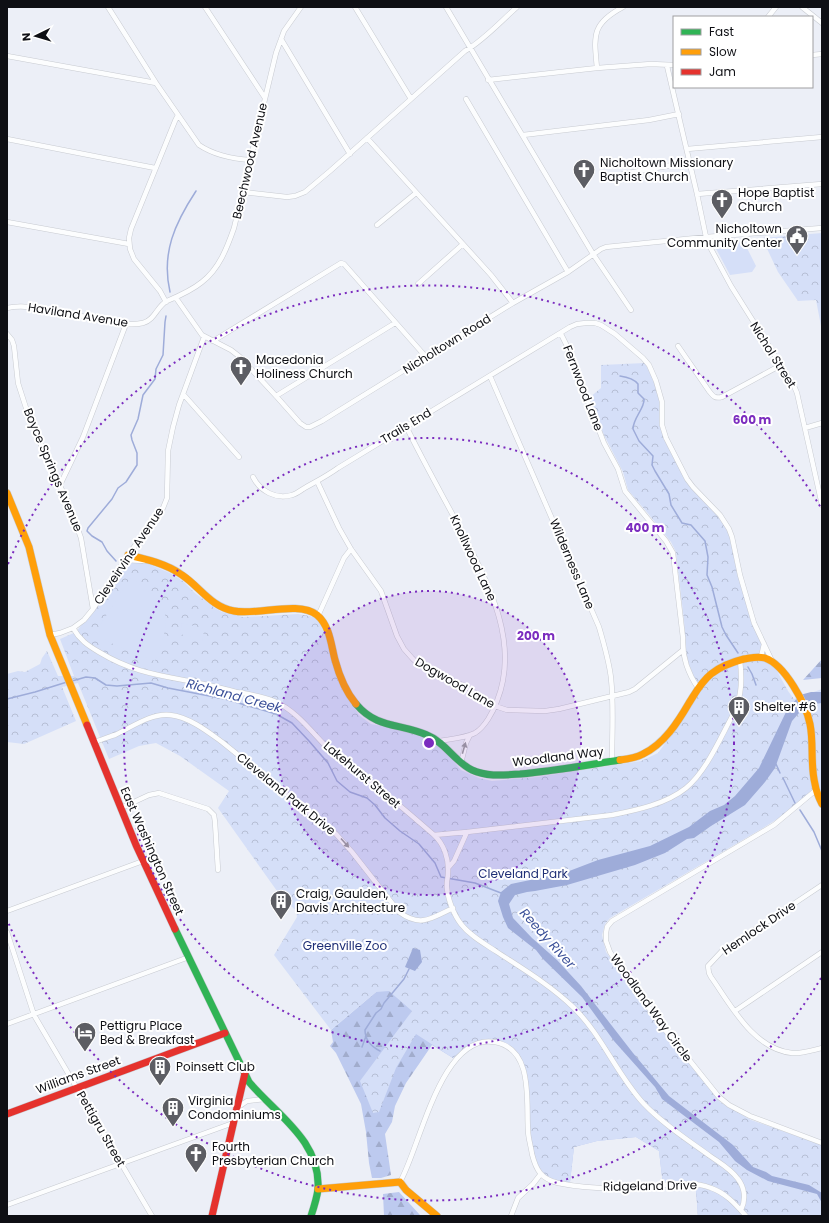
<svg xmlns="http://www.w3.org/2000/svg" width="829" height="1223" font-family="Poppins,sans-serif">
  <style>
    .forest { fill: url(#forest-firs) }
    .park { fill: url(#park-crowns) }
    .garden { fill: #d5dff8 }
    .water { fill: #9eacd9 }
    .lines { fill: none; stroke-linecap: round; stroke-linejoin: round }
    .stream { stroke: #9eacd9; stroke-width: 1.5 }
    .street-casing { stroke: #c8cbd1; stroke-width: 5.5 }
    .fast-casing { stroke: #c8cbd1; stroke-width: 8 }
    .slow-casing { stroke: #c8cbd1; stroke-width: 8 }
    .jam-casing { stroke: #c8cbd1; stroke-width: 8 }
    .street { stroke: #fcfdfe; stroke-width: 4.5 }
    .fast { stroke: #30b455; stroke-width: 7 }
    .slow { stroke: #ff9f0a; stroke-width: 7 }
    .jam { stroke: #e5322d; stroke-width: 7 }
    .oneway { fill: #9d9ea0 }
    .ring { fill: none; stroke: #7b2cbf; stroke-width: 2; stroke-dasharray: 2 4 }
    .labels { text-anchor: middle; stroke-width: 4; stroke-linejoin: round; paint-order: stroke }
    .street-label { font-size: 12px; fill: #0e0f14; stroke: #fff }
    .poi-label { font-size: 12px; fill: #0e0f14; stroke: #fff; text-anchor: start }
    .park-label { font-size: 12px; fill: #1f2f76; stroke: #fff }
    .water-label { font-size: 13px; font-style: italic; fill: #3a4f98; stroke: #fff }
    .centre { fill: #7b2cbf; stroke: #fff; stroke-width: 2 }
    .ring-label { font-size: 12px; text-anchor: middle; font-weight: bold; fill: #7b2cbf; stroke: #fff; stroke-width: 4; stroke-linejoin: round; paint-order: stroke }
  </style>
  <defs>
    <pattern id="forest-firs" width="22" height="20" patternUnits="userSpaceOnUse"><rect width="22" height="20" fill="#bdcaef"/><path d="M5 1l3.5 6h-7zM16 11l3.5 6h-7z" fill="#a1accc"/></pattern>
    <pattern id="park-crowns" width="20" height="18" patternUnits="userSpaceOnUse"><rect width="20" height="18" fill="#d5dff8"/><path d="M2 6a3 3 0 1 1 6 0M12 15a3 3 0 1 1 6 0" fill="none" stroke="#b6bed4"/></pattern>
  </defs>
  <rect width="100%" height="100%" fill="#eceff7"/>
  <path class="forest" d="M822 659V678L803 680Z
    M397 971 701 1158 698 1216 696 1190 698 1182H687L663 1185 659 1151 636 1137 597 1141 574 1147 570 1182C554 1180 551 1179 542 1167 540 1165 537 1162 536 1160 534 1157 534 1152 533 1148 532 1143 530 1138 530 1133 528 1102 537 1053 499 1041 481 1035 465 1046 453 1058L432 1045 406 1083 395 1106 392 1122 385 1134 391 1175 381 1178H372L369 1163 366 1132 361 1104 336 1053 330 1046 333 1042 331 1030 376 992Z
    M399 1192 420 1215 422 1216H384L383 1194Z"/>
  <path class="park" d="M822 233V326H821L816 300 798 301 778 272 762 238Z
    M645 363 654 380 661 399 660 426 668 447 685 480 720 518 729 534 735 557 765 649 788 691 794 699 822 689V790L809 793 782 816 763 828 610 918 605 924 602 935 606 952 652 1017 720 1102 751 1120 822 1145V1216H698L696 1190 698 1182H687L663 1185 659 1151 636 1137 597 1141 574 1147 570 1182C561 1181 547 1179 541 1172 537 1167 536 1159 534 1152 533 1147 531 1141 530 1135 526 1102 539 1050 496 1040 479 1036 464 1047 453 1058L416 1034 396 1068 379 1112 373 1113 360 1081 412 1011 389 991 376 992 331 1030 274 955 297 917 296 911 277 891 218 808 229 791 180 756 156 743 139 746 109 759 78 683 62 687 76 721 24 744 7 742V674L18 671 25 672 40 664 42 658 47 651 58 676H74L60 639 76 632 129 562 146 563 170 573 183 581 195 593 215 608 222 612 243 617 298 614 310 616 315 618 320 624 327 639 336 676 345 693 359 715 371 724 403 730 432 740 447 753 461 770 479 778 492 781 537 777 641 761 658 753 674 731 701 690 694 677 688 662 686 650 684 621 676 552 671 542 646 511 628 490 623 472 604 435 589 398 601 388V365Z"/>
  <path class="garden" d="M743 240 756 266 752 272 730 275 713 243Z
    M131 577C139 584 149 591 157 599 174 617 162 641 155 661 143 656 109 645 101 636 97 632 100 626 102 622Z
    M182 623 194 626 193 628 204 631 202 642 191 639V637L180 634Z"/>
  <path class="water" d="M811 692H822V703L814 704 799 713 792 721 775 768 765 782 745 805 711 826 694 838 687 839 665 853 635 865 567 885 535 891 527 892 515 895 509 904 513 918 532 938 557 960 581 986 633 1053 669 1096 733 1145 753 1167 766 1172 772 1176 809 1185 822 1193V1203L817 1194 768 1181 747 1170 735 1161 719 1142 662 1099 655 1087 614 1041 582 997 543 959 536 950 508 928 503 917 498 901 501 892 511 884 564 873 598 860 650 846 689 827 710 811 724 805 735 796 759 768 786 712 793 703 800 695Z
    M413 948 420 950 422 962 415 971 405 967Z"/>
  <g class="lines">
    <path class="stream" d="M170 292C161 253 175 223 196 191
      M620 376C627 377 634 379 638 384V393L644 399C645 408 633 418 633 429L639 441 653 456 652 465 655 471 669 494 671 505 682 523 691 525 705 541 708 557 707 575 712 587 722 627 726 635 738 653
      M116 561 107 551 102 542 92 536 87 531 88 528 112 499 118 488 126 482 137 465V453L132 440 131 435 138 419 143 395 155 379 156 369 163 355 165 322 166 316
      M748 667 752 674 756 685
      M72 681 86 677 95 678 106 685 117 686 151 683 168 688 225 699 276 714 292 723 309 741 328 763 337 781 350 792 367 798 375 805 385 818 400 831 419 844 435 863 441 877 475 883 501 893
      M7 699 35 692 67 682
      M776 764 780 773
      M783 778 795 803
      M800 810 814 832 822 851
      M362 1047 366 1036
      M380 1051C372 1047 365 1040 365 1030L376 1013 381 1009 384 1003 404 979 409 969"/>
    <g class="street-casing">
      <path id="street" d="M108 7 156 83 199 145C214 155 234 159 251 160
        M205 7 265 98
        M355 7 411 99
        M446 7 593 254 631 310
        M802 7 822 23
        M768 17 776 7
        M281 39 350 154
        M812 55 822 54
        M7 56 156 83
        M667 66 697 194 706 237 710 247 731 286 794 386 797 393 822 505
        M597 68C594 36 591 24 623 7
        M488 80 597 68 651 64 674 65
        M466 99 568 272
        M523 135 649 120 679 114
        M367 138 491 275 513 303
        M7 139 155 168
        M687 149 822 137
        M623 174 689 162
        M244 192 287 197 295 196 305 192 330 171 465 51C484 40 500 22 517 7
        M697 194 822 184
        M7 222 129 244
        M377 225 416 193
        M418 284 463 244
        M176 298 202 335 231 350 240 357 276 396 300 423 306 427H310L322 421 513 303 568 272 601 249 606 247 706 237 822 228
        M166 302 160 291 134 259 130 249 129 238 131 229 175 121 178 115
        M7 308C24 304 42 309 58 312 73 315 88 317 103 320 115 323 130 326 143 323 155 320 157 306 167 301 179 296 191 291 202 282 219 269 227 248 234 228L276 53 284 31 301 7
        M7 334 12 340 14 346 18 383 27 411 48 462 68 502 81 538 93 609
        M561 334 566 344 597 425 604 443 618 469 625 491 666 541 673 553 683 638C682 657 687 672 698 688
        M213 341 341 263 344 264 426 357
        M678 346 709 391C713 396 715 399 722 397L781 365
        M490 376 599 627C604 644 609 661 611 678 614 706 612 734 612 761
        M183 394 239 457
        M276 396 395 323
        M406 426C424 463 444 498 463 534 489 585 520 643 497 701 493 712 485 727 475 733 465 738 450 739 439 741
        M805 428 822 423
        M253 477C260 491 276 500 292 495 296 494 300 491 303 489 315 482 327 476 338 468L570 327 577 324 586 323H595L601 325 615 334 643 358 649 365 656 381 662 402V425L666 438 687 479 693 487 720 515 729 529 732 537 740 575 754 623 772 661
        M317 481 339 528 351 549 381 591 397 636 404 649 412 658 417 663 434 673 465 686 495 706 507 710 545 711 559 709 629 692 635 689 683 650
        M60 485 83 437 126 324
        M125 560 145 561
        M318 616 344 558 351 549
        M73 628C80 640 87 645 99 652 132 672 158 675 194 682 208 685 222 688 236 692 248 694 262 696 274 701 301 713 315 738 337 757 352 772 371 783 388 796 403 808 419 822 434 835L467 832 612 815C637 810 666 804 686 788 707 771 722 734 735 711 742 694 742 678 740 660
        M50 635 60 633 73 628 84 620 93 609 128 555 163 508 167 498 168 451 173 427 179 405 204 337
        M761 657 764 644
        M94 742C101 740 108 737 115 735 132 727 151 713 170 715 189 717 207 731 222 742L336 834 352 852 399 912C421 928 432 918 453 908
        M461 763 466 743 470 735
        M816 790 774 825 612 921 607 927 606 933V941L610 952 617 963 658 1021 719 1097 729 1105 750 1116 822 1143
        M121 808 149 795 159 793 208 809 214 815 215 822 218 870
        M434 835C444 844 449 859 448 873 448 878 446 883 447 888 448 900 454 915 461 924 470 936 485 944 497 952 523 969 550 985 573 1007 602 1035 617 1075 644 1104 663 1124 688 1140 710 1156 720 1163 731 1169 738 1179 745 1188 746 1200 741 1210
        M448 868 454 861 467 832
        M822 885 747 935 727 948 722 951 708 966 709 973 711 977C731 1005 753 1049 792 1053 801 1054 813 1050 822 1048
        M7 911 143 861
        M7 932 34 1015 152 1216
        M735 1011 822 952
        M7 1024 189 957
        M237 1108 247 1101 264 1099
        M400 1182C420 1148 441 1032 495 1042 534 1049 526 1102 528 1130 528 1138 531 1146 532 1154 536 1170 541 1179 558 1183 582 1188 609 1189 633 1188 657 1187 689 1179 711 1188 726 1193 736 1205 746 1216
        M7 1205 233 1123
        M511 1216 518 1198 533 1184 540 1175"/>
    </g>
    <g class="fast-casing">
      <path id="fast" d="M356 704C377 729 400 723 427 735 445 742 455 762 472 770 487 777 504 775 520 774 554 771 587 765 620 760
        M175 929 249 1082C277 1115 321 1141 318 1189 317 1198 314 1207 311 1216"/>
    </g>
    <g class="slow-casing">
      <path id="slow" d="M7 493 29 547 50 635 87 725
        M128 555C146 559 167 564 182 575 200 587 211 607 234 611 256 616 299 600 317 615 330 626 331 645 335 660 339 675 346 692 356 704
        M620 760C628 759 636 758 643 754 664 744 678 722 689 703 696 692 701 682 711 674 721 666 732 662 744 659 751 658 758 656 765 658 785 665 806 704 810 724 814 744 810 764 815 784 816 791 819 798 822 804
        M318 1189 400 1182 406 1190 437 1216"/>
    </g>
    <g class="jam-casing">
      <path id="jam" d="M87 725 136 845 175 929
        M7 1114 225 1033
        M212 1216 245 1073"/>
    </g>
    <use href="#street" class="street"/>
    <use href="#fast" class="fast"/>
    <use href="#slow" class="slow"/>
    <use href="#jam" class="jam"/>
  </g>
  <defs><path id="oneway-solid" d="M-6-.8H1V-3.2L6.5 0L1 3.2V.8H-6Z"/></defs>
  <g class="oneway">
    <use href="#oneway-solid" transform="translate(464 748) rotate(-74)"/>
    <use href="#oneway-solid" transform="translate(345 843) rotate(48)"/>
  </g>
  <circle cx="429" cy="743" r="152" fill="#7b2cbf" fill-opacity=".12"/>
  <g class="ring">
    <circle cx="429" cy="743" r="152"/>
    <circle cx="429" cy="743" r="305"/>
    <path d="M821 978A457 457 0 0 1 8 922M8 564A457 457 0 0 1 821 508"/>
  </g>
  <defs>
    <g id="church-pin" transform="scale(1.15)"><path d="M0 17L-7.5 6A9.5 9.5 0 1 1 7.5 6Z" fill="#5c5d63" stroke="#fff"/><path d="M-1.2-6h2.4v3.5h3.3v2.4h-3.3V6h-2.4V-.1h-3.3v-2.4h3.3Z" fill="#fff"/></g>
    <g id="civic-pin" transform="scale(1.15)"><path d="M0 17L-7.5 6A9.5 9.5 0 1 1 7.5 6Z" fill="#5c5d63" stroke="#fff"/><path d="M-.6-6.5H3V-4.5H.6V-3L4-1V1h2V6H-6V1h2V-1L-.6-3ZM-1.2 2.5V6h2.4V2.5Z" fill="#fff"/></g>
    <g id="building-pin" transform="scale(1.15)"><path d="M0 17L-7.5 6A9.5 9.5 0 1 1 7.5 6Z" fill="#5c5d63" stroke="#fff"/><path d="M-4-6H4V6H1V3H-1V6H-4ZM-2.5-4.3h1.7v1.8h-1.7ZM.8-4.3h1.7v1.8H.8ZM-2.5-1h1.7V.8h-1.7ZM.8-1h1.7V.8H.8Z" fill="#fff"/></g>
    <g id="hotel-pin" transform="scale(1.15)"><path d="M0 17L-7.5 6A9.5 9.5 0 1 1 7.5 6Z" fill="#5c5d63" stroke="#fff"/><path d="M-6-4.5h1.5V1H6V5H4.5V3h-9V5H-6ZM-4 0a1.8 1.8 0 1 1 3.6 0ZM.5 0V-2.5h3Q6-2.5 6 0Z" fill="#fff"/></g>
  </defs>
  <g fill-rule="evenodd">
    <use href="#church-pin" x="584" y="170"/>
    <use href="#church-pin" x="722" y="200"/>
    <use href="#civic-pin" x="797" y="236"/>
    <use href="#church-pin" x="241" y="367"/>
    <use href="#building-pin" x="739" y="707"/>
    <use href="#building-pin" x="281" y="901"/>
    <use href="#hotel-pin" x="85" y="1033"/>
    <use href="#building-pin" x="160" y="1067"/>
    <use href="#building-pin" x="173" y="1108"/>
    <use href="#church-pin" x="196" y="1154"/>
  </g>
  <g class="labels">
    <g class="street-label">
      <text transform="translate(250 161) rotate(-77)" y="4">Beechwood Avenue</text>
      <text transform="translate(78 315) rotate(9)" y="4">Haviland Avenue</text>
      <text transform="translate(447 344) rotate(-32)" y="4">Nicholtown Road</text>
      <text transform="translate(773 355) rotate(58)" y="4">Nichol Street</text>
      <text transform="translate(583 388) rotate(69)" y="4">Fernwood Lane</text>
      <text transform="translate(406 426) rotate(-31)" y="4">Trails End</text>
      <text transform="translate(53 470) rotate(67)" y="4">Boyce Springs Avenue</text>
      <text transform="translate(129 556) rotate(-56)" y="4">Cleveirvine Avenue</text>
      <text transform="translate(473 558) rotate(65)" y="4">Knollwood Lane</text>
      <text transform="translate(572 564) rotate(67)" y="4">Wilderness Lane</text>
      <text transform="translate(455 683) rotate(30)" y="4">Dogwood Lane</text>
      <text transform="translate(558 757) rotate(-7)" y="4">Woodland Way</text>
      <text transform="translate(362 775) rotate(40)" y="4">Lakehurst Street</text>
      <text transform="translate(286 794) rotate(39)" y="4">Cleveland Park Drive</text>
      <text transform="translate(152 851) rotate(66)" y="4">East Washington Street</text>
      <text transform="translate(759 928) rotate(-34)" y="4">Hemlock Drive</text>
      <text transform="translate(651 1008) rotate(54)" y="4">Woodland Way Circle</text>
      <text transform="translate(78 1075) rotate(-20)" y="4">Williams Street</text>
      <text transform="translate(101 1129) rotate(60)" y="4">Pettigru Street</text>
      <text transform="translate(650 1186) rotate(-1)" y="4">Ridgeland Drive</text>
    </g>
    <g class="poi-label">
      <text x="600" y="167">Nicholtown Missionary<tspan x="600" dy="14">Baptist Church</tspan></text>
      <text x="738" y="197">Hope Baptist<tspan x="738" dy="14">Church</tspan></text>
      <text x="782" y="233" text-anchor="end">Nicholtown<tspan x="782" dy="14">Community Center</tspan></text>
      <text x="256" y="364">Macedonia<tspan x="256" dy="14">Holiness Church</tspan></text>
      <text x="754" y="711">Shelter #6</text>
      <text x="296" y="898">Craig, Gaulden,<tspan x="296" dy="14">Davis Architecture</tspan></text>
      <text x="100" y="1030">Pettigru Place<tspan x="100" dy="14">Bed &amp; Breakfast</tspan></text>
      <text x="176" y="1071">Poinsett Club</text>
      <text x="188" y="1105">Virginia<tspan x="188" dy="14">Condominiums</tspan></text>
      <text x="212" y="1151">Fourth<tspan x="212" dy="14">Presbyterian Church</tspan></text>
    </g>
    <g class="park-label">
      <text x="523" y="878">Cleveland Park</text>
      <text x="345" y="950">Greenville Zoo</text>
    </g>
    <g class="water-label">
      <text transform="translate(234 695) rotate(15)" y="5">Richland Creek</text>
      <text transform="translate(548 938) rotate(48)" y="5">Reedy River</text>
    </g>
  </g>
  <circle cx="429" cy="743" r="6" class="centre"/>
  <g class="ring-label">
    <text x="752" y="424">600 m</text>
    <text x="645" y="532">400 m</text>
    <text x="536" y="640">200 m</text>
  </g>
  <rect width="829" height="1223" fill="none" stroke="#0e0f14" stroke-width="16"/>
  <rect x="673" y="16" width="140" height="72" fill="#ffffff" stroke="#9f9fa1"/>
  <rect x="681" y="29" width="20" height="6" fill="#30b455" stroke="#9f9fa1"/>
  <text x="709" y="36" font-size="12" fill="#0e0f14">Fast</text>
  <rect x="681" y="49" width="20" height="6" fill="#ff9f0a" stroke="#9f9fa1"/>
  <text x="709" y="56" font-size="12" fill="#0e0f14">Slow</text>
  <rect x="681" y="69" width="20" height="6" fill="#e5322d" stroke="#9f9fa1"/>
  <text x="709" y="76" font-size="12" fill="#0e0f14">Jam</text>
  <g transform="translate(36 36) rotate(265)" stroke="#ffffff" stroke-width="3" paint-order="stroke">
  <path d="M0-3L7 15L0 10L-7 15Z" fill="#0e0f14"/>
  <text y="-6" font-size="11" font-weight="bold" text-anchor="middle" fill="#0e0f14">N</text>
  </g>
</svg>
